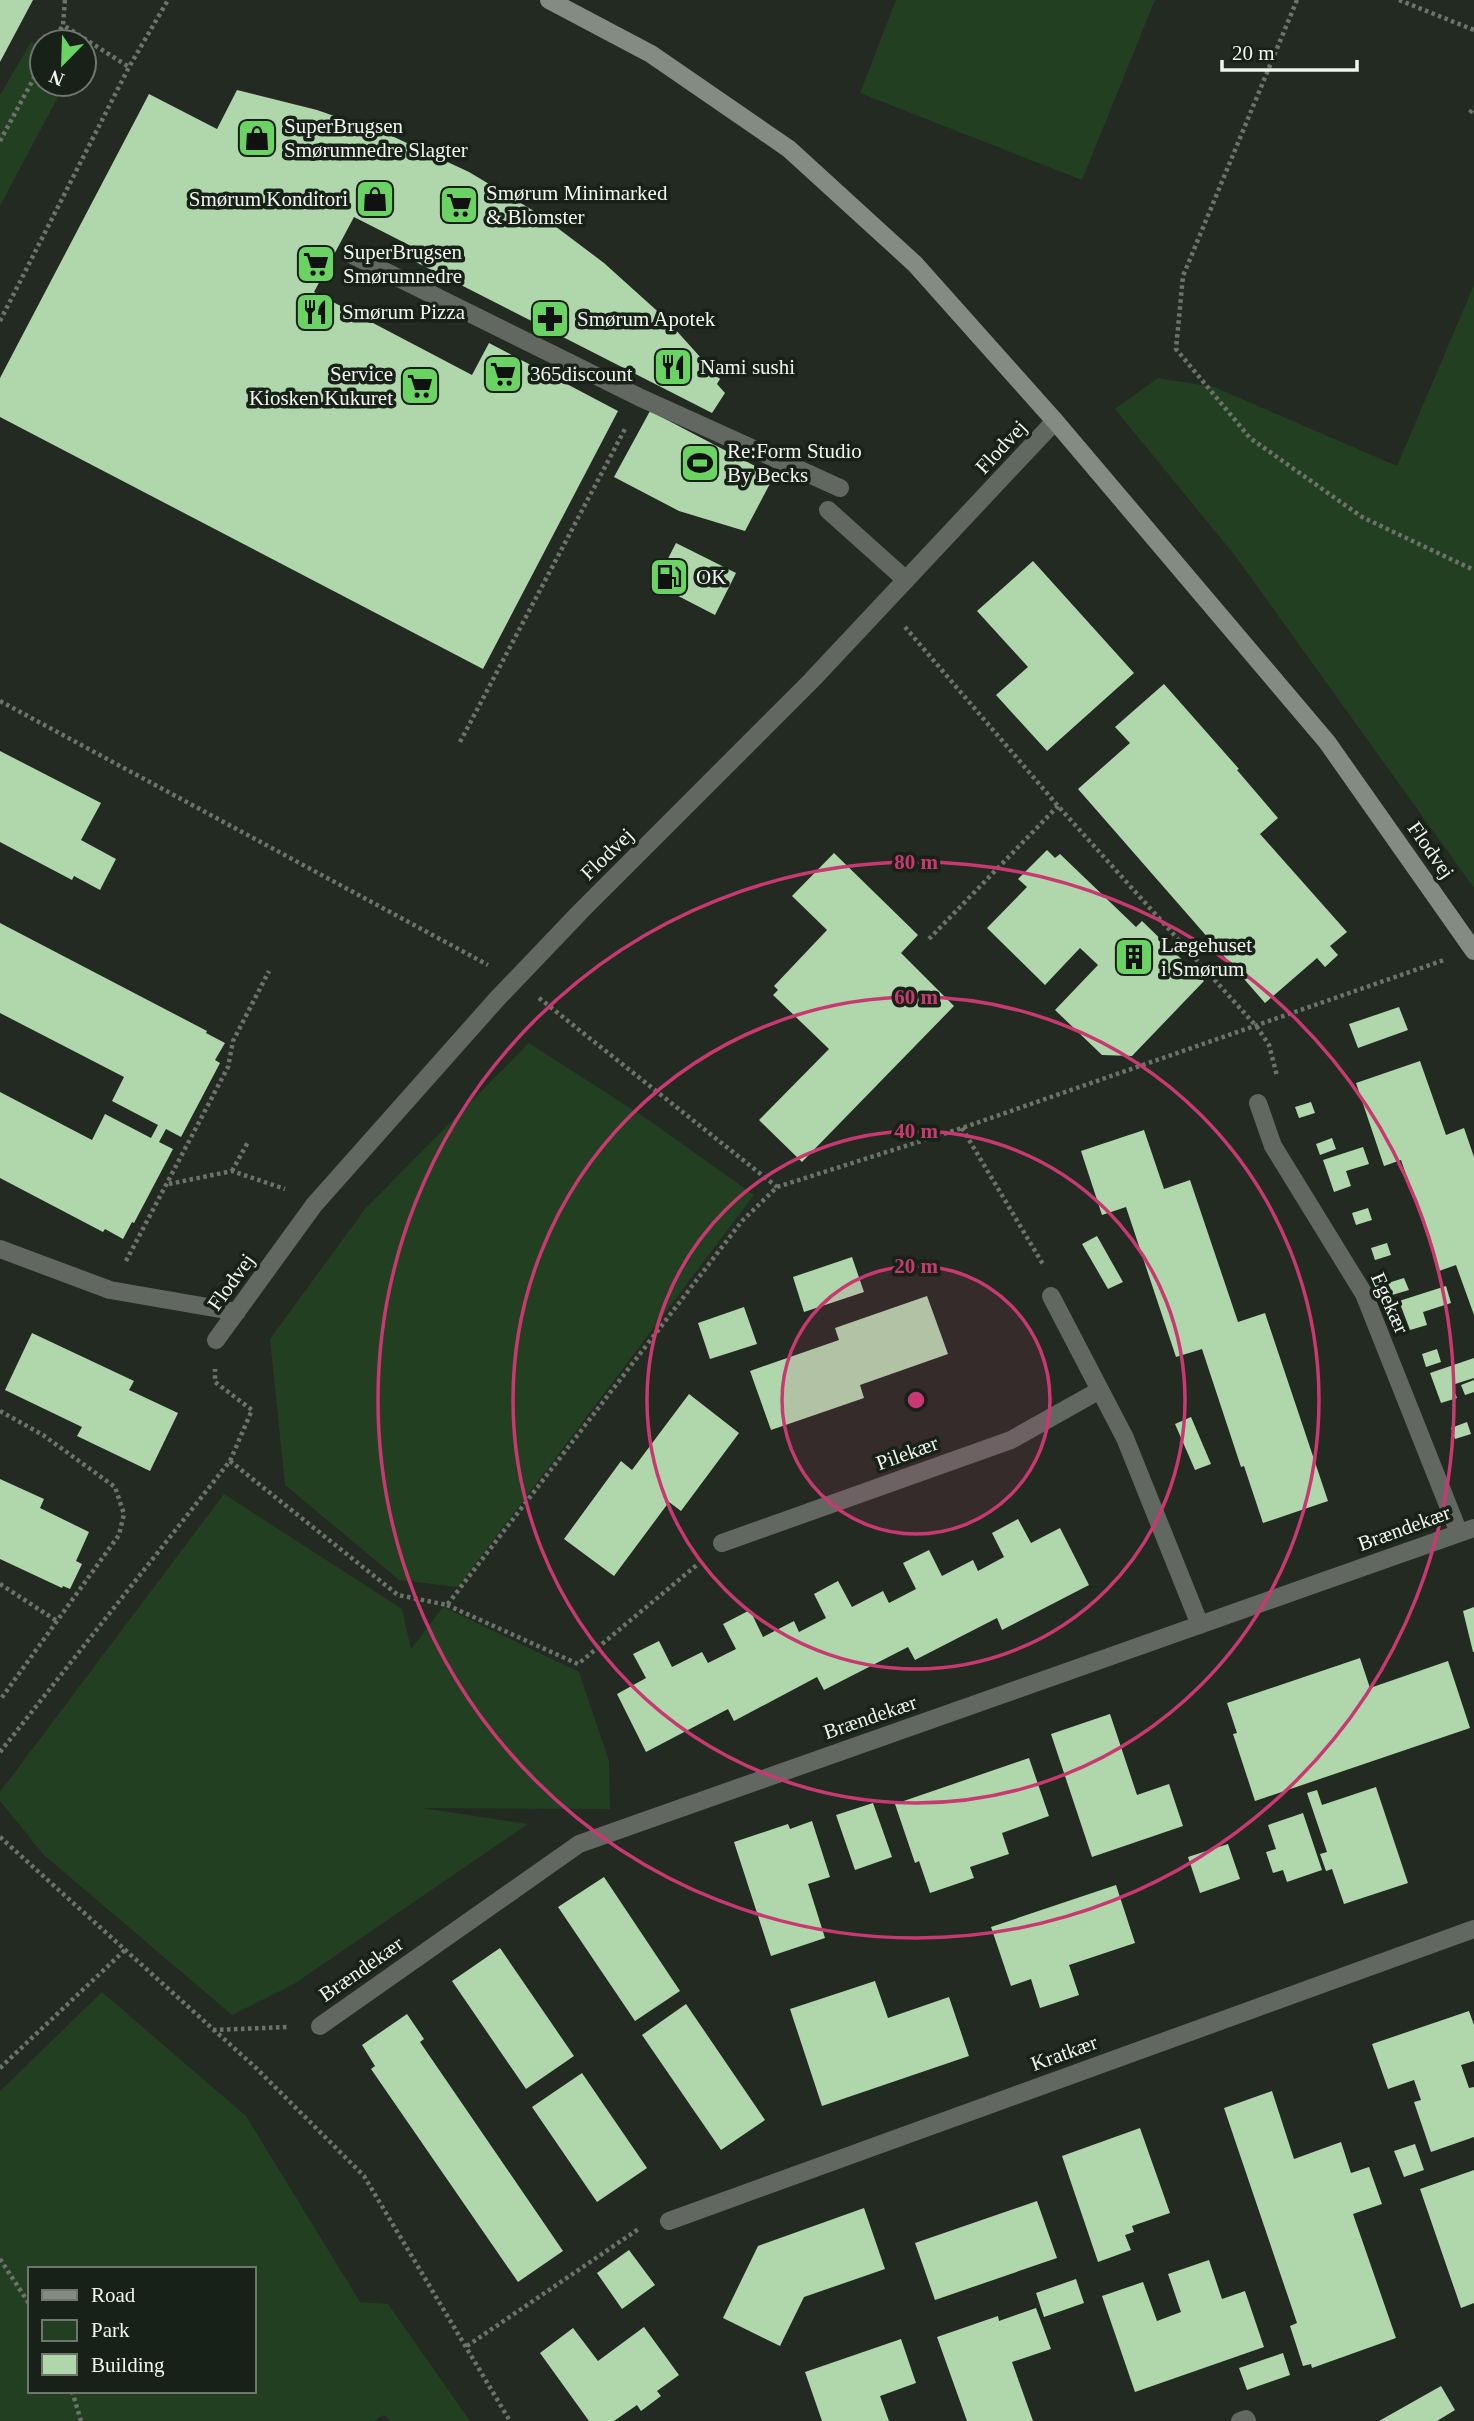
<svg xmlns="http://www.w3.org/2000/svg" width="1474" height="2421" font-family="'Times New Roman',serif">
  <style>
    .green { fill: #233f21; fill-rule: evenodd }
    .building { fill: #b0d7ac }
    .lines { fill: none; stroke-linecap: round; stroke-linejoin: round }
    .path { stroke: #6c736b; stroke-width: 4.5; stroke-dasharray: 3.5 3.5; stroke-linecap: butt }
    .lane { stroke: #626762; stroke-width: 18 }
    .street { stroke: #626762; stroke-width: 18 }
    .secondary { stroke: #838b82; stroke-width: 18 }
    .ring { fill: none; stroke: #c93971; stroke-width: 3.5 }
    .labels { text-anchor: middle; stroke-width: 7; stroke-linejoin: round; paint-order: stroke }
    .poi-label { font-size: 21px; fill: #f0f6ef; stroke: #182117; text-anchor: start }
    .street-label { font-size: 21px; fill: #f0f6ef; stroke: #182117 }
    .centre { fill: #c93971; stroke: #182117; stroke-width: 3.5 }
    .ring-label { font-size: 21px; text-anchor: middle; font-weight: bold; fill: #c93971; stroke: #182117; stroke-width: 7; stroke-linejoin: round; paint-order: stroke }
  </style>
  <rect width="100%" height="100%" fill="#222a21"/>
  <path class="green" d="M896 0H1155L1082 180 860 93Z
    M31 42 42 48V84H65L0 206V95Z
    M1474 285V888L1236 557 1115 409 1158 378 1214 387 1397 466Z
    M529 1043 650 1121 754 1195 458 1587 399 1580 285 1485 270 1339 365 1209Z
    M224 1494 402 1609 411 1649 443 1607 579 1672 609 1761 610 1809 421 1808 528 1824 294 1984 232 2015 44 1855 0 1801V1792Z
    M102 1992 246 2116 360 2302 388 2304 470 2421H390L384 2415 374 2421H0V2091ZM30 2269H254V2391H30Z"/>
  <path class="building" d="M0 0H33L0 62Z
    M237 90 317 110 394 137 469 172 539 214 604 263 665 318 720 379 717 384 725 393 712 413 406 257 411 246 354 217 314 292 472 375 489 343 618 411 483 669 0 417V378L149 94 217 129Z
    M650 411 774 476 745 531 679 511 614 477Z
    M676 543 736 573 715 615 655 584Z
    M1033 561 1134 673 1047 751 996 695 1028 667 977 611Z
    M1164 684 1239 769 1237 770 1278 818 1260 834 1347 932 1330 946 1338 955 1325 967 1317 958 1265 1003 1078 789 1130 743 1115 727Z
    M0 751 101 803 81 840 116 859 100 890 74 876 72 880 0 842Z
    M1047 850 1055 858 1060 854 1136 927 1142 921 1204 981 1132 1056 1102 1055 1055 1010 1098 965 1080 948 1045 985 987 928 1027 887 1018 879Z
    M834 853 918 935 901 953 954 1006 802 1162 759 1120 829 1049 773 995 778 990 774 986 827 930 792 896Z
    M0 923 207 1031 206 1033 225 1043 215 1060 220 1063 181 1137 166 1129 159 1142 173 1149 134 1223 132 1222 123 1239 105 1229 103 1232 0 1178V1092L92 1140 105 1114 151 1138 158 1125 112 1101 124 1077 0 1013Z
    M1399 1007 1408 1030 1358 1048 1349 1024Z
    M1420 1061 1446 1135 1464 1128 1474 1157V1315L1456 1265 1439 1271 1401 1160 1384 1166 1356 1083Z
    M1311 1102 1315 1113 1299 1118 1295 1107Z
    M1144 1130 1164 1189 1190 1180 1238 1322 1265 1313 1328 1501 1263 1523 1244 1466 1241 1467 1202 1349 1176 1357 1126 1207 1102 1215 1081 1151Z
    M1332 1138 1336 1149 1320 1155 1316 1144Z
    M1363 1147 1369 1164 1346 1171 1351 1186 1334 1192 1323 1160Z
    M1368 1208 1372 1220 1356 1225 1352 1213Z
    M1097 1236 1123 1282 1108 1289 1082 1244Z
    M1387 1243 1391 1255 1375 1260 1371 1248Z
    M852 1257 864 1292 804 1312 793 1277Z
    M1404 1278 1409 1290 1392 1295 1388 1283Z
    M1446 1286 1451 1303 1423 1312 1427 1325 1410 1330 1399 1301Z
    M927 1296 948 1354 860 1385 864 1398 771 1430 750 1371 839 1340 835 1328Z
    M744 1307 757 1344 710 1359 698 1323Z
    M32 1333 134 1381 129 1390 178 1413 150 1471 77 1436 82 1427 5 1390Z
    M1437 1349 1441 1362 1426 1367 1422 1354Z
    M1474 1358V1378L1452 1385 1457 1398 1441 1403 1430 1373Z
    M1474 1380V1392L1465 1395 1461 1385Z
    M689 1394 739 1433 681 1511 669 1502 614 1576 564 1539 621 1461 632 1470Z
    M1191 1417 1211 1464 1195 1470 1175 1424Z
    M1467 1422 1471 1434 1455 1439 1451 1428Z
    M0 1479 44 1499 40 1508 89 1532 76 1561 82 1564 70 1589 63 1586 62 1588 0 1559Z
    M1018 1519 1031 1543 1060 1528 1089 1585 1002 1630 997 1618 915 1660 908 1647 824 1690 817 1677 734 1721 728 1709 646 1752 617 1694 646 1678 633 1654 659 1641 672 1667 702 1652 708 1663 736 1649 723 1624 750 1610 763 1637 794 1621 799 1632 826 1618 814 1594 838 1581 852 1607 883 1591 889 1603 916 1589 903 1563 929 1550 942 1576 973 1560 978 1571 1004 1557 992 1533Z
    M1474 1607V1652H1473L1463 1611Z
    M1360 1658 1370 1688 1448 1661 1470 1728 1255 1801 1233 1734 1237 1733 1227 1703Z
    M1110 1714 1137 1795 1169 1784 1183 1826 1092 1857 1051 1734Z
    M1029 1758 1049 1816 1002 1833 1009 1854 970 1867 974 1878 930 1893 919 1861 915 1863 895 1804Z
    M1376 1787 1408 1883 1344 1904 1332 1869 1326 1871 1320 1854 1327 1852 1307 1793 1317 1790 1322 1805Z
    M873 1803 892 1857 855 1870 836 1815Z
    M1303 1813 1322 1870 1287 1882 1283 1870 1273 1873 1266 1852 1276 1849 1268 1825Z
    M812 1821 830 1877 808 1884 825 1938 771 1956 734 1842 788 1824 790 1829Z
    M1228 1844 1240 1879 1200 1893 1188 1857Z
    M604 1877 680 1991 635 2021 558 1907Z
    M1116 1885 1135 1943 1069 1965 1079 1995 1040 2008 1031 1979 1011 1986 991 1927Z
    M500 1948 574 2056 526 2089 452 1981Z
    M875 1981 888 2018 949 1997 969 2056 822 2106 790 2009Z
    M686 2004 765 2120 721 2150 642 2035Z
    M1469 2011 1474 2025V2061L1461 2065 1469 2088 1474 2087V2137L1431 2152 1414 2102 1421 2100 1414 2080 1388 2089 1372 2044Z
    M407 2014 424 2039 420 2042 563 2251 518 2282 371 2069 375 2066 362 2045Z
    M582 2073 647 2168 597 2202 532 2107Z
    M1272 2091 1294 2159 1341 2142 1351 2173 1369 2167 1382 2204 1353 2214 1396 2338 1312 2368 1311 2364 1303 2366 1290 2326 1297 2323 1224 2108Z
    M1140 2128 1170 2213 1132 2226 1134 2232 1125 2235 1131 2250 1098 2262 1062 2156Z
    M1415 2144 1424 2170 1404 2177 1394 2151Z
    M1474 2170V2303L1461 2308 1420 2189Z
    M1037 2201 1057 2258 935 2300 915 2243Z
    M864 2208 885 2269 804 2297 780 2346 723 2318 758 2246Z
    M629 2250 655 2285 622 2309 597 2273Z
    M1209 2260 1222 2299 1245 2291 1264 2347 1135 2392 1102 2296 1143 2282 1157 2321 1181 2312 1168 2274Z
    M1076 2279 1084 2303 1044 2317 1036 2293Z
    M1036 2308 1051 2349 1012 2362 1033 2421H967L937 2337 998 2316 999 2321Z
    M644 2327 679 2375 657 2391 661 2396 641 2411 637 2405 614 2421H589L540 2353 573 2328 598 2361Z
    M901 2339 916 2383 880 2396 889 2421H822L805 2372Z
    M1283 2353 1290 2375 1247 2390 1239 2368Z
    M1441 2386 1455 2410 1437 2421H1379Z"/>
  <g class="lines">
    <path class="path" d="M65 0 63 25 129 67
      M1297 0 1183 276 1176 349 1250 438 1362 517 1474 570
      M1399 0 1474 30
      M53 42 63 25
      M1470 113 1474 107
      M0 141 42 63
      M0 321 129 67 168 0
      M905 627 1058 806 1257 1027 1269 1045 1277 1076
      M0 701 488 965
      M460 742 626 427
      M929 939 1058 806
      M539 998 777 1187
      M962 1128 1044 1266
      M232 1171 248 1142
      M169 1184 232 1171 285 1189
      M126 1261 228 1067 233 1041 269 971
      M0 1411 43 1435 115 1487 124 1514 119 1535 0 1700
      M230 1461 398 1595 447 1605 742 1221 777 1187 962 1128 1444 960
      M0 1584 57 1621
      M447 1605 578 1664 698 1564
      M0 1752 230 1461 252 1410 215 1382V1369
      M0 1837 255 2067 364 2176 510 2421
      M213 2030 288 2027
      M0 2068 126 1949
      M0 2259 30 2305
      M467 2346 640 2228
      M72 2391 81 2421"/>
    <path class="lane" d="M352 255 641 398 840 488
      M828 510 906 580"/>
    <path class="street" d="M1258 1103 1273 1146 1364 1294 1459 1533
      M0 1249 110 1290 237 1312
      M1051 1296 1125 1438 1200 1625
      M216 1340 314 1205 496 1000 581 911 811 681 1055 421
      M722 1543 1011 1440 1100 1390
      M320 2026 579 1844 1474 1528
      M669 2221 1474 1929
      M1240 2421 1246 2419 1247 2421"/>
    <path class="secondary" d="M549 0 651 54 789 149 915 264 1055 421 1327 742 1474 951"/>
  </g>
  <circle cx="916" cy="1400" r="134" fill="#c93971" fill-opacity=".12"/>
  <g class="ring">
    <circle cx="916" cy="1400" r="134"/>
    <circle cx="916" cy="1400" r="269"/>
    <circle cx="916" cy="1400" r="403"/>
    <circle cx="916" cy="1400" r="538"/>
  </g>
  <defs>
    <g id="shop-square" transform="scale(2.0125)"><rect x="-9" y="-9" width="18" height="18" rx="4" fill="#6ad364" stroke="#182117"/><path d="M-5-2.5h2.3a2.7 3.5 0 0 1 5.4 0H5L5.5 6h-11ZM-1.5-2.5h3a1.5 2.3 0 0 0-3 0Z" fill="#111"/></g>
    <g id="supermarket-square" transform="scale(2.0125)"><rect x="-9" y="-9" width="18" height="18" rx="4" fill="#6ad364" stroke="#182117"/><path d="M-6-5.5h2.5l.6 2H6L4.5 2H-2.5L-4.4-4H-6ZM-1.5 3.2a1.3 1.3 0 1 0 .1 0ZM3 3.2a1.3 1.3 0 1 0 .1 0Z" fill="#111"/></g>
    <g id="restaurant-square" transform="scale(2.0125)"><rect x="-9" y="-9" width="18" height="18" rx="4" fill="#6ad364" stroke="#182117"/><path d="M-5-6h1v4h1v-4h1v4h1v-4h1v5L-1.5 .5V6h-2V.5L-5-1ZM5-6V6H3V1.5H1.5Q1.5-4 5-6Z" fill="#111"/></g>
    <g id="pharmacy-square" transform="scale(2.0125)"><rect x="-9" y="-9" width="18" height="18" rx="4" fill="#6ad364" stroke="#182117"/><path d="M-2-6h4v4h4v4h-4v4h-4v-4h-4v-4h4Z" fill="#111"/></g>
    <g id="stadium-square" transform="scale(2.0125)"><rect x="-9" y="-9" width="18" height="18" rx="4" fill="#6ad364" stroke="#182117"/><path d="M0-5a6.5 5 0 1 0 0 10a6.5 5 0 1 0 0-10ZM-3.5-1.8h7v3.6h-7Z" fill="#111"/></g>
    <g id="fuel-square" transform="scale(2.0125)"><rect x="-9" y="-9" width="18" height="18" rx="4" fill="#6ad364" stroke="#182117"/><path d="M-5.5-6h7V0h2V4h1.3V-2.5L3-4.5l.8-.8L6-3V5H2.5V1h-1V6h-7ZM-4.2-4.7v3.2H.2V-4.7Z" fill="#111"/></g>
    <g id="building-square" transform="scale(2.0125)"><rect x="-9" y="-9" width="18" height="18" rx="4" fill="#6ad364" stroke="#182117"/><path d="M-4-6H4V6H1V3H-1V6H-4ZM-2.5-4.3h1.7v1.8h-1.7ZM.8-4.3h1.7v1.8H.8ZM-2.5-1h1.7V.8h-1.7ZM.8-1h1.7V.8H.8Z" fill="#111"/></g>
  </defs>
  <g fill-rule="evenodd">
    <use href="#shop-square" x="257" y="138"/>
    <use href="#shop-square" x="375" y="199"/>
    <use href="#supermarket-square" x="459" y="205"/>
    <use href="#supermarket-square" x="316" y="264"/>
    <use href="#restaurant-square" x="315" y="312"/>
    <use href="#pharmacy-square" x="550" y="319"/>
    <use href="#restaurant-square" x="673" y="367"/>
    <use href="#supermarket-square" x="503" y="374"/>
    <use href="#supermarket-square" x="420" y="386"/>
    <use href="#stadium-square" x="700" y="463"/>
    <use href="#fuel-square" x="669" y="577"/>
    <use href="#building-square" x="1134" y="957"/>
  </g>
  <g class="labels">
    <g class="poi-label">
      <text x="284" y="133">SuperBrugsen<tspan x="284" dy="24">Smørumnedre Slagter</tspan></text>
      <text x="486" y="200">Smørum Minimarked<tspan x="486" dy="24">&amp; Blomster</tspan></text>
      <text x="348" y="206" text-anchor="end">Smørum Konditori</text>
      <text x="343" y="259">SuperBrugsen<tspan x="343" dy="24">Smørumnedre</tspan></text>
      <text x="342" y="319">Smørum Pizza</text>
      <text x="577" y="326">Smørum Apotek</text>
      <text x="700" y="374">Nami sushi</text>
      <text x="393" y="381" text-anchor="end">Service<tspan x="393" dy="24">Kiosken Kukuret</tspan></text>
      <text x="530" y="381">365discount</text>
      <text x="727" y="458">Re:Form Studio<tspan x="727" dy="24">By Becks</tspan></text>
      <text x="696" y="584">OK</text>
      <text x="1161" y="952">Lægehuset<tspan x="1161" dy="24">i Smørum</tspan></text>
    </g>
    <g class="street-label">
      <text transform="translate(1001 447) rotate(-47)" y="7">Flodvej</text>
      <text transform="translate(1431 850) rotate(55)" y="7">Flodvej</text>
      <text transform="translate(607 854) rotate(-44)" y="7">Flodvej</text>
      <text transform="translate(231 1282) rotate(-54)" y="7">Flodvej</text>
      <text transform="translate(1390 1303) rotate(66)" y="7">Egekær</text>
      <text transform="translate(907 1453) rotate(-20)" y="7">Pilekær</text>
      <text transform="translate(1404 1528) rotate(-20)" y="7">Brændekær</text>
      <text transform="translate(870 1717) rotate(-19)" y="7">Brændekær</text>
      <text transform="translate(361 1969) rotate(-35)" y="7">Brændekær</text>
      <text transform="translate(1064 2053) rotate(-20)" y="7">Kratkær</text>
    </g>
  </g>
  <circle cx="916" cy="1400" r="10" class="centre"/>
  <g class="ring-label">
    <text x="916" y="869">80 m</text>
    <text x="916" y="1004">60 m</text>
    <text x="916" y="1138">40 m</text>
    <text x="916" y="1273">20 m</text>
  </g>
  <rect x="28" y="2267" width="228" height="126" fill="#182117" stroke="#6e766d" stroke-width="2"/>
  <rect x="42" y="2290" width="35" height="10" fill="#838b82" stroke="#6e766d" stroke-width="2"/>
  <text x="91" y="2302" font-size="21" fill="#f0f6ef">Road</text>
  <rect x="42" y="2320" width="35" height="21" fill="#233f21" stroke="#6e766d" stroke-width="2"/>
  <text x="91" y="2337" font-size="21" fill="#f0f6ef">Park</text>
  <rect x="42" y="2354" width="35" height="21" fill="#b0d7ac" stroke="#6e766d" stroke-width="2"/>
  <text x="91" y="2372" font-size="21" fill="#f0f6ef">Building</text>
  <g transform="translate(63 63) rotate(203)"><circle r="33" fill="#182117" stroke="#6e766d" stroke-width="2"/>
  <path d="M0-5L12 26L0 18L-12 26Z" fill="#6ad364"/>
  <text y="-10" font-size="19" font-weight="bold" text-anchor="middle" fill="#f0f6ef">N</text>
  </g>
  <path d="M1222 60v10h135v-10" fill="none" stroke="#f0f6ef" stroke-width="3.5"/>
  <text x="1232" y="60" font-size="21" fill="#f0f6ef" stroke="#182117" stroke-width="5" paint-order="stroke">20 m</text>
</svg>
